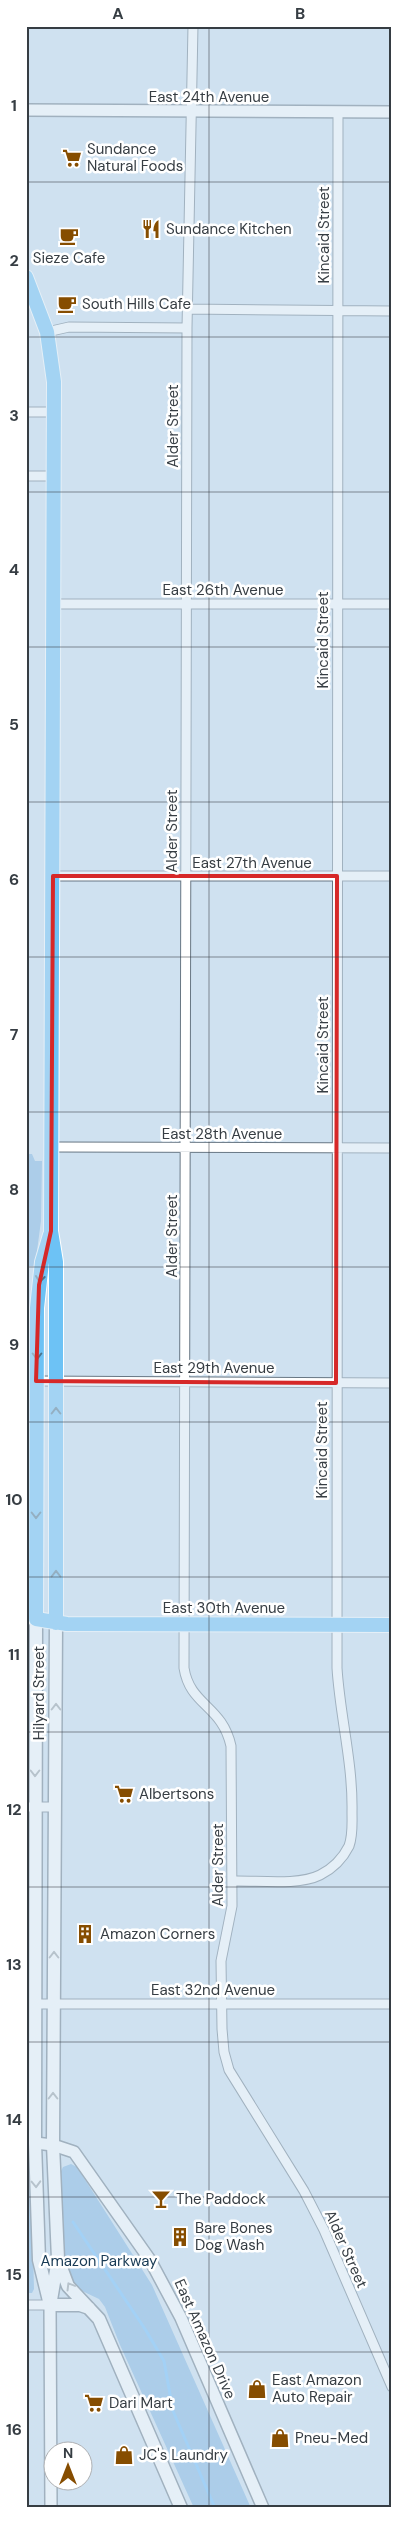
<svg xmlns="http://www.w3.org/2000/svg" width="418" height="2534" font-family="'DM Sans',sans-serif">
  <style>
    .green { fill: #81b4df }
    .lines { fill: none; stroke-linecap: round; stroke-linejoin: round }
    .stream { stroke: #6dbdfc; stroke-width: 3 }
    .minor-casing { stroke: #687784; stroke-width: 11 }
    .tertiary-casing { stroke: #687784; stroke-width: 14 }
    .secondary-casing { stroke: #687784; stroke-width: 15 }
    .primary-casing { stroke: #fff; stroke-width: 16 }
    .minor { stroke: #fff; stroke-width: 9 }
    .tertiary { stroke: #fff; stroke-width: 11 }
    .secondary { stroke: #fff; stroke-width: 12 }
    .primary { stroke: #6dc2f5; stroke-width: 14 }
    .oneway { stroke: #4c728a }
    .oneway2 { stroke: #9a9ea1 }
    .marked { fill: none; stroke: #d62828; stroke-width: 4; stroke-linejoin: round }
    .grid { fill: none; stroke: #363d43; stroke-width: 1; stroke-opacity: 0.55 }
    .labels { text-anchor: middle; stroke-width: 5; stroke-linejoin: round; paint-order: stroke }
    .street-label { font-size: 15px; fill: #363d43; stroke: #fff }
    .poi-label { font-size: 15px; fill: #363d43; stroke: #fff; text-anchor: start }
    .park-label { font-size: 15px; fill: #183a54; stroke: #fff }
    .neatline { fill: none; stroke: #363d43; stroke-width: 2 }
    .grid-label { font-size: 16px; text-anchor: middle; font-weight: bold; fill: #363d43 }
  </style>
  <rect width="100%" height="100%" fill="#cfe1f0"/>
  <path class="green" d="M26 1154H32L35 1161H42L41 1221 35 1266H26Z
    M26 1640 31 1645 26 1703 30 1795H26Z
    M26 1822H29L31 1825 29 2129 26 2132Z
    M27 2158 31 2168 34 2289 32 2293H26Z
    M71 2164 77 2167 152 2285 251 2508H194L120 2345 105 2307 99 2299 80 2290 71 2280 65 2261 61 2171 63 2167Z"/>
  <g class="lines">
    <path class="stream" d="M73 2222 145 2329 164 2361 173 2411 215 2508"/>
    <g class="minor-casing">
      <path id="minor" d="M193 26 187 328 184 1668C190 1706 222 1705 231 1746L232 1906 221 1961 222 2029 224 2052 229 2070 304 2191 324 2230 392 2387
        M187 309 392 311
        M47 332 69 327 187 328
        M26 412H54
        M26 476H53
        M53 604H392
        M53 876H392
        M52 1147 392 1148
        M36 1381 392 1383
        M26 1807H55
        M232 1881C256 1880 298 1886 320 1875 332 1869 343 1858 349 1846 353 1835 352 1823 352 1812 353 1763 340 1716 337 1668L338 112
        M35 2004H392
        M26 2305H50"/>
    </g>
    <g class="tertiary-casing">
      <path id="tertiary" d="M26 110 392 112
        M35 2143 53 2145 74 2152 150 2260 181 2318 263 2508
        M50 2305 51 2508"/>
    </g>
    <g class="secondary-casing">
      <path id="secondary" d="M26 1618 36 1619 35 2143 39 2260 50 2305
        M59 2262 68 2286 99 2319 181 2508
        M51 2300 58 2259 53 2145 56 1623
        M50 2305H80L89 2308"/>
    </g>
    <g class="primary-casing">
      <path id="primary" d="M26 277 47 332 54 382 51 1231 56 1262V1623
        M50 1235 42 1262 37 1308 36 1619 67 1624 392 1625"/>
    </g>
    <use href="#minor" class="minor"/>
    <use href="#tertiary" class="tertiary"/>
    <use href="#secondary" class="secondary"/>
    <use href="#primary" class="primary"/>
  </g>
  <defs><path id="oneway-chevron" d="M-2-3.5L2.5 0L-2 3.5" fill="none" stroke-width="1.6" stroke-linecap="round" stroke-linejoin="round" transform="scale(1.25)"/></defs>
  <g class="oneway">
    <use href="#oneway-chevron" transform="translate(40 1279) rotate(97)"/>
    <use href="#oneway-chevron" transform="translate(37 1356) rotate(90)"/>
    <use href="#oneway-chevron" transform="translate(56 1411) rotate(-90)"/>
    <use href="#oneway-chevron" transform="translate(36 1515) rotate(90)"/>
    <use href="#oneway-chevron" transform="translate(56 1574) rotate(-90)"/>
  </g>
  <g class="oneway2">
    <use href="#oneway-chevron" transform="translate(56 1707) rotate(-90)"/>
    <use href="#oneway-chevron" transform="translate(35 1773) rotate(90)"/>
    <use href="#oneway-chevron" transform="translate(54 1955) rotate(-90)"/>
    <use href="#oneway-chevron" transform="translate(53 2096) rotate(-90)"/>
    <use href="#oneway-chevron" transform="translate(36 2184) rotate(88)"/>
    <use href="#oneway-chevron" transform="translate(70 2286) rotate(-121)"/>
  </g>
  <path d="M0 0H418V2534H0ZM53 876H337L336 1383 36 1381 39 1285 51 1231Z" fill="#cfe1f0" fill-opacity=".55" fill-rule="evenodd"/>
  <path class="marked" d="M53 876H337L336 1383 36 1381 39 1285 51 1231Z"/>
  <path class="grid" d="M209 26V2508M26 182H392M26 337H392M26 492H392M26 647H392M26 802H392M26 957H392M26 1112H392M26 1267H392M26 1422H392M26 1577H392M26 1732H392M26 1887H392M26 2042H392M26 2197H392M26 2352H392"/>
  <defs>
    <g id="supermarket-bare" transform="scale(1.5)"><path d="M-6-5.5h2.5l.6 2H6L4.5 2H-2.5L-4.4-4H-6ZM-1.5 3.2a1.3 1.3 0 1 0 .1 0ZM3 3.2a1.3 1.3 0 1 0 .1 0Z" fill="#864d00" stroke="#fff" stroke-width="2.5" paint-order="stroke"/></g>
    <g id="restaurant-bare" transform="scale(1.5)"><path d="M-5-6h1v4h1v-4h1v4h1v-4h1v5L-1.5 .5V6h-2V.5L-5-1ZM5-6V6H3V1.5H1.5Q1.5-4 5-6Z" fill="#864d00" stroke="#fff" stroke-width="2.5" paint-order="stroke"/></g>
    <g id="cafe-bare" transform="scale(1.5)"><path d="M-5.5-4.5H6V0H3Q3 3.5 0 3.5H-2.5Q-5.5 3.5-5.5 0ZM3-3.2v2h1.7v-2ZM-6 4.5H4V6H-6Z" fill="#864d00" stroke="#fff" stroke-width="2.5" paint-order="stroke"/></g>
    <g id="building-bare" transform="scale(1.5)"><path d="M-4-6H4V6H1V3H-1V6H-4ZM-2.5-4.3h1.7v1.8h-1.7ZM.8-4.3h1.7v1.8H.8ZM-2.5-1h1.7V.8h-1.7ZM.8-1h1.7V.8H.8Z" fill="#864d00" stroke="#fff" stroke-width="2.5" paint-order="stroke"/></g>
    <g id="bar-bare" transform="scale(1.5)"><path d="M-6-5H6L.8 .8V4.5H3.5V6h-7V4.5H-.8V.8Z" fill="#864d00" stroke="#fff" stroke-width="2.5" paint-order="stroke"/></g>
    <g id="shop-bare" transform="scale(1.5)"><path d="M-5-2.5h2.3a2.7 3.5 0 0 1 5.4 0H5L5.5 6h-11ZM-1.5-2.5h3a1.5 2.3 0 0 0-3 0Z" fill="#864d00" stroke="#fff" stroke-width="2.5" paint-order="stroke"/></g>
  </defs>
  <g fill-rule="evenodd">
    <use href="#supermarket-bare" x="72" y="158"/>
    <use href="#restaurant-bare" x="151" y="229"/>
    <use href="#cafe-bare" x="69" y="236"/>
    <use href="#cafe-bare" x="67" y="304"/>
    <use href="#supermarket-bare" x="124" y="1794"/>
    <use href="#building-bare" x="85" y="1934"/>
    <use href="#bar-bare" x="161" y="2199"/>
    <use href="#building-bare" x="180" y="2237"/>
    <use href="#shop-bare" x="257" y="2389"/>
    <use href="#supermarket-bare" x="94" y="2403"/>
    <use href="#shop-bare" x="280" y="2438"/>
    <use href="#shop-bare" x="124" y="2455"/>
  </g>
  <g class="labels">
    <g class="street-label">
      <text x="209" y="102">East 24th Avenue</text>
      <text transform="translate(324 235) rotate(-90)" y="5">Kincaid Street</text>
      <text transform="translate(173 426) rotate(-90)" y="5">Alder Street</text>
      <text x="223" y="595">East 26th Avenue</text>
      <text transform="translate(323 640) rotate(-90)" y="5">Kincaid Street</text>
      <text transform="translate(172 831) rotate(-90)" y="5">Alder Street</text>
      <text x="252" y="868">East 27th Avenue</text>
      <text transform="translate(323 1045) rotate(-90)" y="5">Kincaid Street</text>
      <text x="222" y="1139">East 28th Avenue</text>
      <text transform="translate(172 1236) rotate(-90)" y="5">Alder Street</text>
      <text x="214" y="1373">East 29th Avenue</text>
      <text transform="translate(322 1450) rotate(-90)" y="5">Kincaid Street</text>
      <text x="224" y="1613">East 30th Avenue</text>
      <text transform="translate(39 1693) rotate(-90)" y="5">Hilyard Street</text>
      <text transform="translate(218 1865) rotate(-90)" y="5">Alder Street</text>
      <text x="213" y="1995">East 32nd Avenue</text>
      <text transform="translate(346 2249) rotate(66)" y="5">Alder Street</text>
      <text transform="translate(205 2339) rotate(66)" y="5">East Amazon Drive</text>
    </g>
    <g class="poi-label">
      <text x="87" y="154">Sundance<tspan x="87" dy="17">Natural Foods</tspan></text>
      <text x="166" y="234">Sundance Kitchen</text>
      <text x="69" y="263" text-anchor="middle">Sieze Cafe</text>
      <text x="82" y="309">South Hills Cafe</text>
      <text x="139" y="1799">Albertsons</text>
      <text x="100" y="1939">Amazon Corners</text>
      <text x="176" y="2204">The Paddock</text>
      <text x="195" y="2233">Bare Bones<tspan x="195" dy="17">Dog Wash</tspan></text>
      <text x="272" y="2385">East Amazon<tspan x="272" dy="17">Auto Repair</tspan></text>
      <text x="109" y="2408">Dari Mart</text>
      <text x="295" y="2443">Pneu-Med</text>
      <text x="139" y="2460">JC's Laundry</text>
    </g>
    <g class="park-label">
      <text x="99" y="2266">Amazon Parkway</text>
    </g>
  </g>
  <rect width="418" height="2534" fill="none" stroke="#ffffff" stroke-width="55"/>
  <g transform="translate(68 2466)"><circle r="24" fill="#ffffff" stroke="#afb1b4"/>
  <path d="M0-4L9 19L0 12L-9 19Z" fill="#864d00"/>
  <text y="-8" font-size="14" font-weight="bold" text-anchor="middle" fill="#363d43">N</text>
  </g>
  <rect x="28" y="28" width="362" height="2478" class="neatline"/>
  <g class="grid-label">
    <text x="118" y="19">A</text>
    <text x="300" y="19">B</text>
    <text x="14" y="111">1</text>
    <text x="14" y="266">2</text>
    <text x="14" y="421">3</text>
    <text x="14" y="575">4</text>
    <text x="14" y="730">5</text>
    <text x="14" y="885">6</text>
    <text x="14" y="1040">7</text>
    <text x="14" y="1195">8</text>
    <text x="14" y="1350">9</text>
    <text x="14" y="1505">10</text>
    <text x="14" y="1660">11</text>
    <text x="14" y="1815">12</text>
    <text x="14" y="1970">13</text>
    <text x="14" y="2125">14</text>
    <text x="14" y="2280">15</text>
    <text x="14" y="2435">16</text>
  </g>
</svg>
